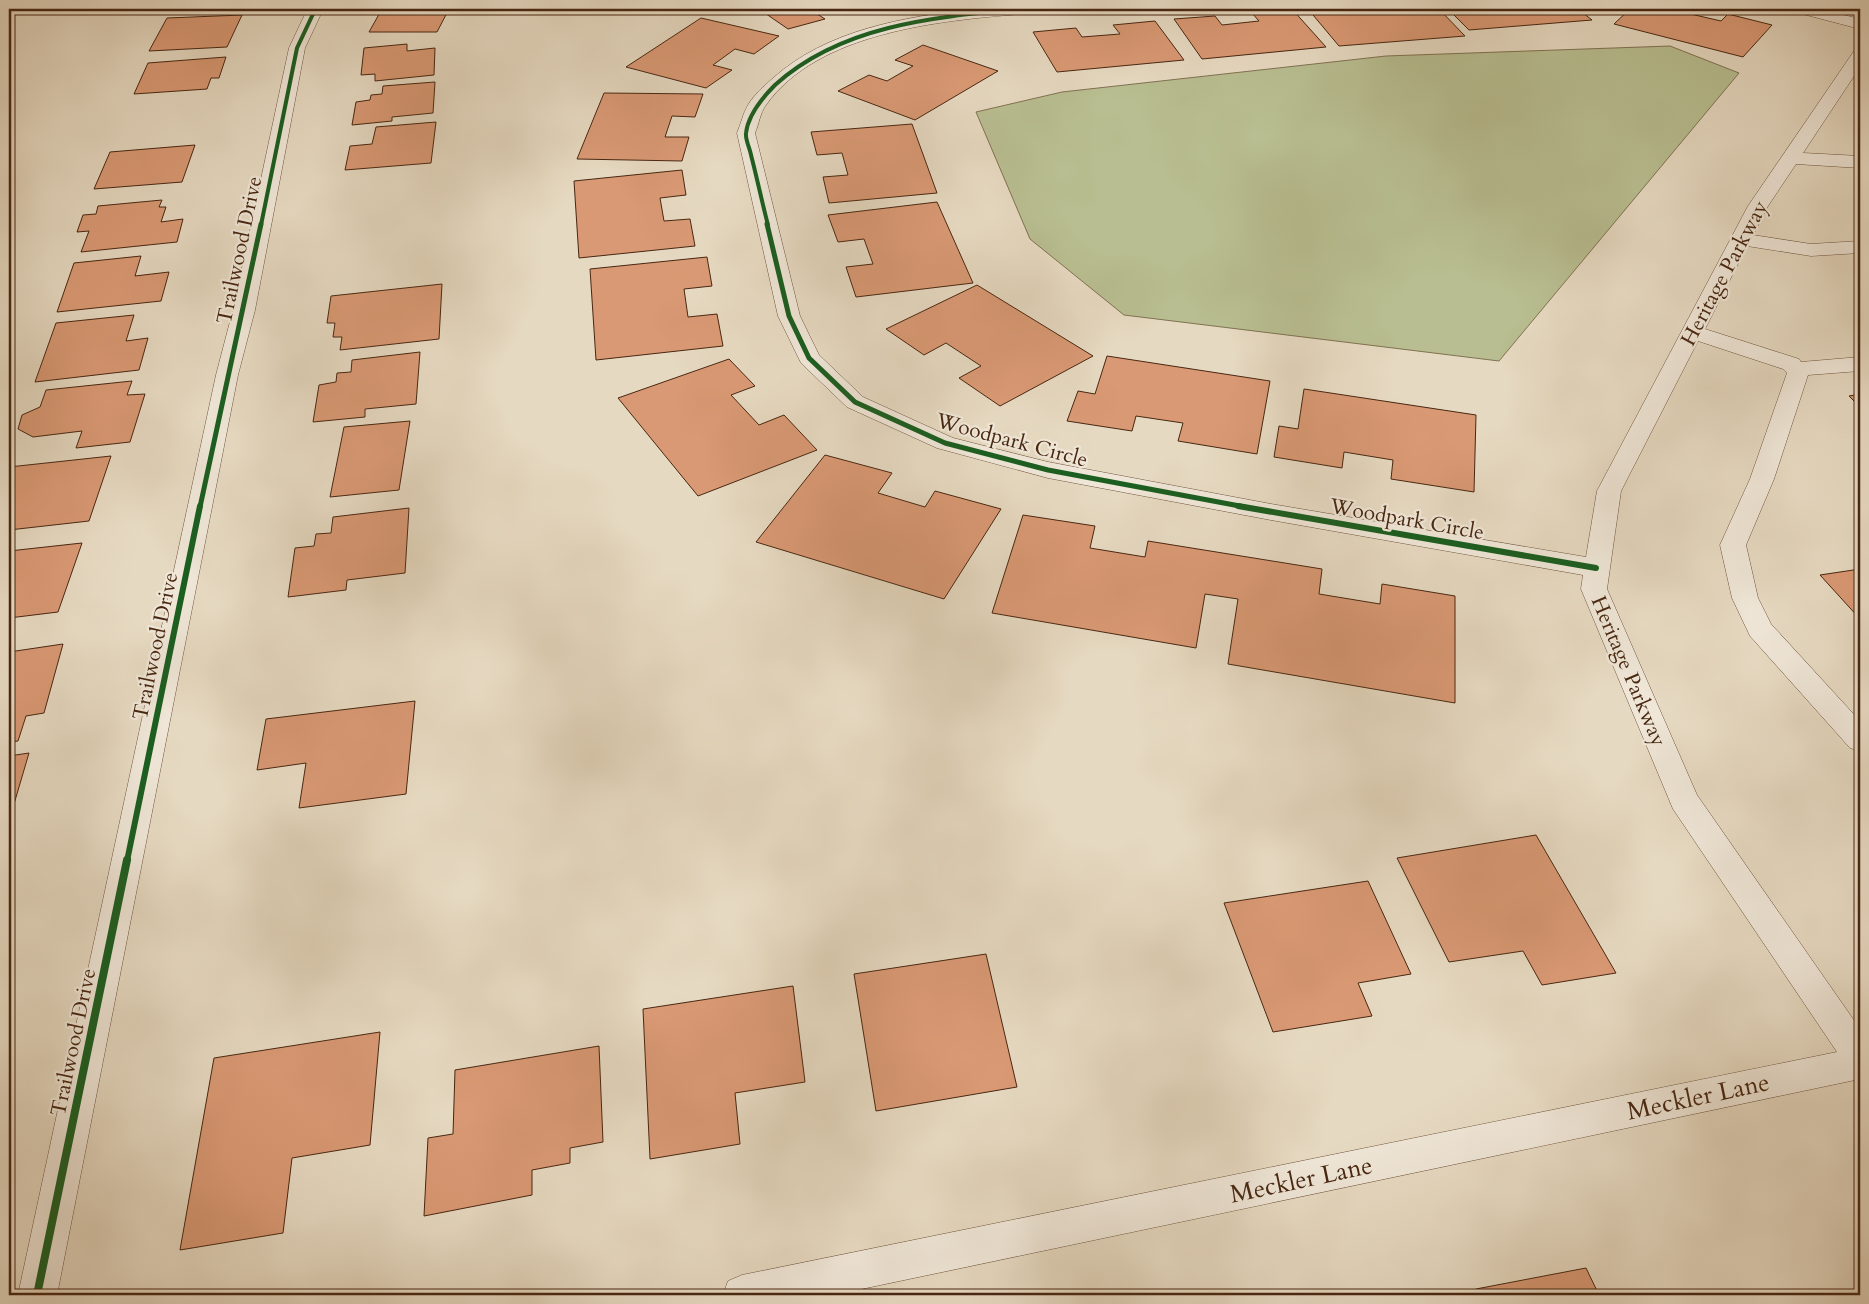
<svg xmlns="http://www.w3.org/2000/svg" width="1869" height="1304" font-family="Cardo,serif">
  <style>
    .green { fill: #b8be91; stroke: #807251 }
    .building { fill: #d99974; stroke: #482711 }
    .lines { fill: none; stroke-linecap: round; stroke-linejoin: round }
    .minor-casing { stroke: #70543d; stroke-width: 1 }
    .minor { fill: #efe6d7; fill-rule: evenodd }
    .cycleway-far3-casing { stroke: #efe6d7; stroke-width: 5.5 }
    .cycleway-far2-casing { stroke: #efe6d7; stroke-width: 8 }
    .cycleway-far1-casing { stroke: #efe6d7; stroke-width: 9 }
    .cycleway-casing { stroke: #efe6d7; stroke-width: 11 }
    .cycleway-far3 { stroke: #1b5e20; stroke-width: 4 }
    .cycleway-far2 { stroke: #1b5e20; stroke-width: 5 }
    .cycleway-far1 { stroke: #1b5e20; stroke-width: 6 }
    .cycleway { stroke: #1b5e20; stroke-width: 8 }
    .labels { text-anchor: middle; stroke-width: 4.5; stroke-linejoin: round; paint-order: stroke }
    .street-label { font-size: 21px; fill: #482711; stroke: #efe6d7 }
    .near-street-label { font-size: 25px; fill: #482711; stroke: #efe6d7 }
  </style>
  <rect width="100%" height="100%" fill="#e6d9c1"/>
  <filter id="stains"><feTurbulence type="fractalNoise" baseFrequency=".004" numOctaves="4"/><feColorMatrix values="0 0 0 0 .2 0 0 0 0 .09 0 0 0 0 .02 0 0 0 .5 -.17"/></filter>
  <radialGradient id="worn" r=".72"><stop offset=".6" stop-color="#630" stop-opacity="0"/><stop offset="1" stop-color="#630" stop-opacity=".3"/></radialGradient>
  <path class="green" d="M1670 46 1739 73 1499 361 1124 315 1030 239 976 112 1062 92 1386 56Z"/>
  <path class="building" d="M382 9H449L437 32H369Z
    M759 9H826L814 12 825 19 788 29Z
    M1292 9 1326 47 1202 59 1174 19 1215 16 1222 25 1259 21 1252 13Z
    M1308 9H1355L1358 12 1393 9H1439L1465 36 1339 46Z
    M1448 9H1578L1592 20 1469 30Z
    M1630 9H1685L1682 12 1721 21 1728 14 1772 25 1743 57 1614 24Z
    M242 15 227 47 149 51 167 18Z
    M701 18 779 36 754 54 735 49 713 65 732 70 706 88 626 67Z
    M1155 21 1184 60 1057 72 1033 32 1076 28 1082 37 1120 34 1113 25Z
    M407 44V51L435 48 434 75 375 81V74L361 75 364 48Z
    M923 45 998 71 915 120 838 91 869 75 887 81 913 66 895 60Z
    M226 57 219 78H211L207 89 134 94 148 63Z
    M435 82 433 113 392 117V121L352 125 356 102 370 100 371 95 382 94 383 86Z
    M604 93 703 94 695 117 672 116 665 137H689L682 161 577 159Z
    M436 122 431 163 345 170 350 146 372 144 376 127Z
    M912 124 937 193 829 203 823 177 848 175 842 153 817 155 811 132Z
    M195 145 182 182 94 189 110 152Z
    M682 170 686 195 660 198 664 221 690 219 695 246 579 258 574 181Z
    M162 200 159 207H166L161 222 183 219 177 242 81 252 89 231 77 232 83 215 96 214 98 206Z
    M937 202 973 283 856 297 846 267 873 264 864 239 838 242 828 215Z
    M141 256 135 276 169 272 161 301 57 312 74 263Z
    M707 257 712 286 684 289 688 317 717 314 723 346 596 360 590 269Z
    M442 284 439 339 340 350 342 337H333L335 323H327L331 296Z
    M977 285 1093 356 1000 406 959 378 981 366 946 343 924 355 886 329Z
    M134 315 126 341 148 338 139 370 35 382 56 323Z
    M420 352 416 404 365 409V417L313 422 319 385 336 382 337 373 351 372 352 360Z
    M1107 356 1270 381 1257 454 1178 441 1183 423 1136 416 1132 431 1067 421 1078 391 1095 394Z
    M729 359 755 386 731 395 759 425 784 415 817 450 698 496 618 398Z
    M132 381 127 395 145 394 130 442 76 448 82 431 33 437 18 429 22 415 40 407 46 390Z
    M1304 389 1476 415 1474 492 1391 479 1393 460 1344 452 1342 468 1274 457 1279 426 1298 429Z
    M1860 394V407L1849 396Z
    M410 421 399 490 330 497 344 427Z
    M825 455 892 473 878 493 925 507 935 491 1001 509 944 599 756 542Z
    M111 456 89 521 9 530V467Z
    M409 508 405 573 347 580 346 590 288 597 295 548 314 546 316 534 331 533 333 517Z
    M1023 515 1095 526 1090 548 1145 557 1148 541 1322 569 1319 594 1380 604 1382 584 1455 596V703L1228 664 1238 599 1205 594 1196 648 992 613Z
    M82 543 58 612 9 618V551Z
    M1860 569V619L1820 575Z
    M63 644 44 713 26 716 18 741 9 742V652Z
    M415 701 406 794 299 808 306 763 257 770 266 719Z
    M29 753 14 804 9 805V756Z
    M1536 835 1616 973 1542 985 1523 951 1449 962 1397 858Z
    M1368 881 1411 974 1358 983 1372 1016 1273 1032 1224 903Z
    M986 954 1017 1087 876 1111 854 974Z
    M793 986 805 1082 735 1093 740 1144 650 1159 643 1009Z
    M380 1032 370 1145 292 1158 283 1233 180 1250 214 1058Z
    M599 1046 603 1142 570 1148V1163L532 1170V1195L424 1216 428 1138 453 1134 455 1070Z
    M1586 1268 1599 1295H1479L1476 1289Z"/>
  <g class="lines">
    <g class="minor-casing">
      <path id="minor" d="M310 9H327L320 16 305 48 255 310 238 375 57 1295H18L216 375 233 310 289 48 305 14Z
        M974 9H1028L1026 12 1020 14C939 21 818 32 766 105 760 113 759 124 755 133L800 316 819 355 863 397 953 438 1048 462 1271 504 1586 557 1597 491 1748 206 1854 51 1860 50V67L1803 153 1860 156V168L1796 164 1768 206 1753 235 1811 244 1860 241V253L1811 256 1747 246 1705 329 1799 359 1801 362 1860 357V371L1808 375 1774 479 1746 545 1758 598 1771 624 1860 721V751L1850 748 1750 636 1732 598 1720 545 1750 479 1787 373 1783 369 1698 341 1621 491 1607 589 1697 795 1860 1029V1079L833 1295H723L728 1281 742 1275 1837 1052 1673 809 1581 589 1583 575 1271 520 1048 478 937 448 847 407 801 363 778 316 737 133C741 124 743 113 748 105 754 95 763 87 772 79 826 30 904 17 974 9Z
        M1793 9H1819L1860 19V29L1795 12Z"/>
    </g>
    <use href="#minor" class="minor"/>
    <g class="cycleway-far3-casing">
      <path id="cycleway-far3" d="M261 225 297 48 313 14 319 9
        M768 225C762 202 757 178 751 155 750 149 745 139 746 133 748 115 763 97 775 85 841 25 935 17 1020 9"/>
    </g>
    <g class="cycleway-far2-casing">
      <path id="cycleway-far2" d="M767 224 789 316 809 358 855 402 945 443 1048 470 1245 507
        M200 507 261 224"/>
    </g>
    <g class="cycleway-far1-casing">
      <path id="cycleway-far1" d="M1238 506 1596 568
        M127 861 200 506"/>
    </g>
    <g class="cycleway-casing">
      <path id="cycleway" d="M37 1295 127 860"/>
    </g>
    <use href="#cycleway-far3" class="cycleway-far3"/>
    <use href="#cycleway-far2" class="cycleway-far2"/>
    <use href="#cycleway-far1" class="cycleway-far1"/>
    <use href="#cycleway" class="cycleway"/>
  </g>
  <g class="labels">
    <g class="street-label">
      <text transform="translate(239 250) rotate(-78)" y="7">Trailwood Drive</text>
      <text transform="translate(1724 273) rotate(-62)" y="7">Heritage Parkway</text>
      <text transform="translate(1012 440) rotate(15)" y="7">Woodpark Circle</text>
      <text transform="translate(1407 519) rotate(10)" y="7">Woodpark Circle</text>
      <text transform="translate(155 646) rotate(-78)" y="7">Trailwood Drive</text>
      <text transform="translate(1629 671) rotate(67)" y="7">Heritage Parkway</text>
      <text transform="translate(73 1042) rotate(-78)" y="7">Trailwood Drive</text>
    </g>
    <g class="near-street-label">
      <text transform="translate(1698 1096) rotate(-12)" y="9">Meckler Lane</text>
      <text transform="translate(1301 1179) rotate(-12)" y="9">Meckler Lane</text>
    </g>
  </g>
  <rect width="1869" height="1304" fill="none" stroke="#e6d9c1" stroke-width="30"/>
  <rect x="10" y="10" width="1849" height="1284" fill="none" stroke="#482711" stroke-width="2.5"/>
  <rect x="15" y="15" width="1839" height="1274" fill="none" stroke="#482711"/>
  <rect width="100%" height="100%" filter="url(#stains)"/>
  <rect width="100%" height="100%" fill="url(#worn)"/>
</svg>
